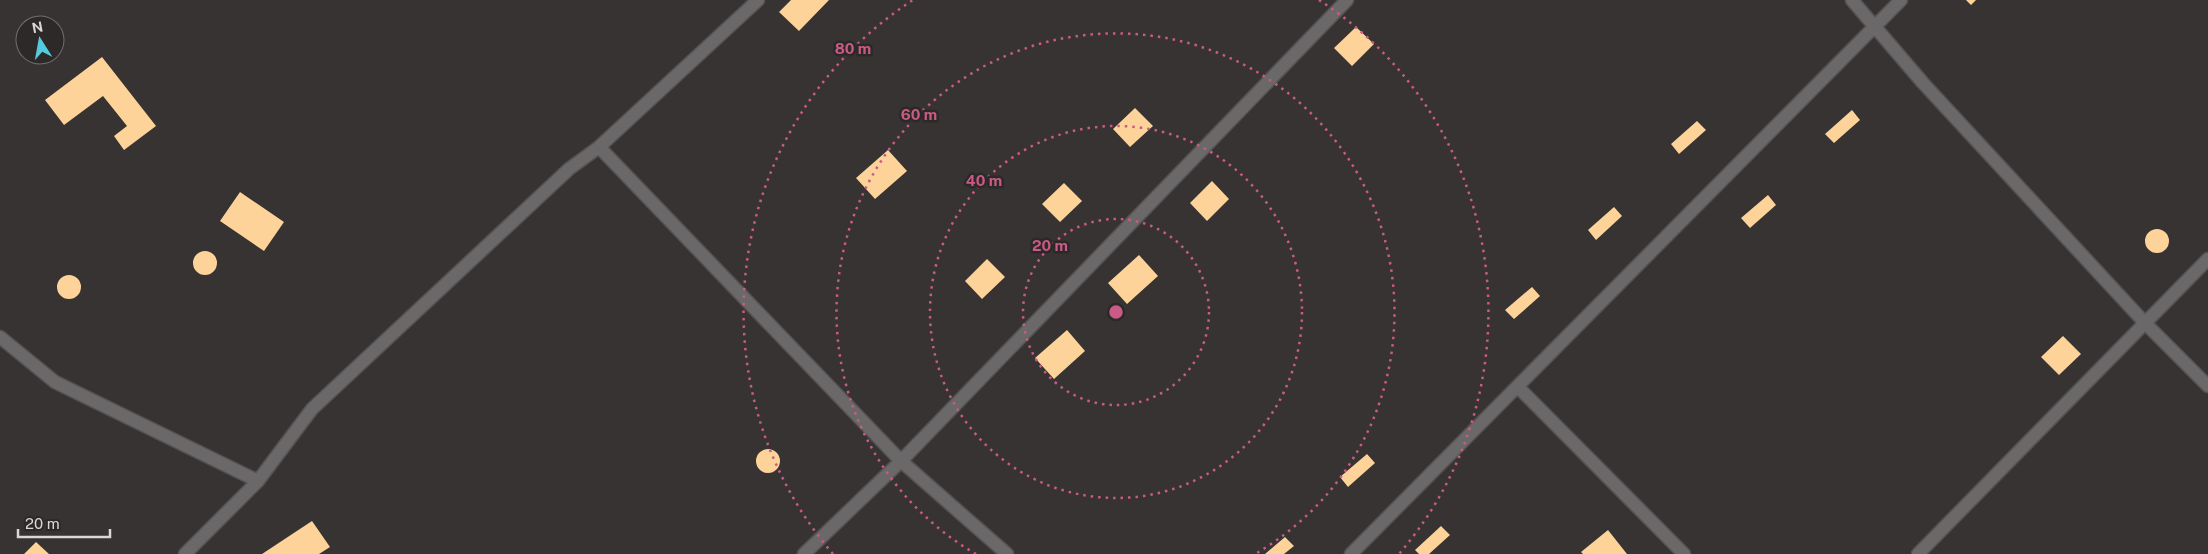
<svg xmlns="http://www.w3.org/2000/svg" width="2208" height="554" font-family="'Public Sans',sans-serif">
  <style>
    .building { fill: #fdd39a }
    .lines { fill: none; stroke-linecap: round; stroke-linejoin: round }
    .street-casing { stroke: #545150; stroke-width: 15 }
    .street { stroke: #6a6868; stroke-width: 12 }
    .ring { fill: none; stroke: #ca5b86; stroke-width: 2.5; stroke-dasharray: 2.5 5 }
    .centre { fill: #ca5b86; stroke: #2c2928; stroke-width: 2.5 }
    .ring-label { font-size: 15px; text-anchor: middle; font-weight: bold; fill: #ca5b86; stroke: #2c2928; stroke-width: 5; stroke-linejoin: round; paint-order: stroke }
  </style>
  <rect width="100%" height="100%" fill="#363332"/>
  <path class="building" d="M791 0H829L799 31 779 12Z
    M1966 0H1976L1971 5Z
    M1356 27 1374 44 1352 66 1334 48Z
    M102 57 156 126 124 150 114 136 127 126 103 96 64 125 45 100Z
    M1135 108 1153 126 1130 147 1113 129Z
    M1852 110 1860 120 1834 143 1825 134Z
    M1697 121 1706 130 1679 154 1671 144Z
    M888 150 907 171 875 199 856 178Z
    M1212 181 1229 199 1207 221 1190 203Z
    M1064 183 1082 201 1060 222 1042 204Z
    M240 192 284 222 264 251 220 221Z
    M1768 195 1776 205 1750 228 1741 218Z
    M1614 207 1622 216 1596 240 1588 230Z
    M2145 241a12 12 0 1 1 24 0a12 12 0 1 1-24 0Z
    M193 263a12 12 0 1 1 24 0a12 12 0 1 1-24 0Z
    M1139 255 1158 276 1127 304 1108 283Z
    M987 259 1005 277 982 299 965 281Z
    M57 287a12 12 0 1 1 24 0a12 12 0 1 1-24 0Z
    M1532 287 1540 296 1514 319 1505 310Z
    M1067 330 1085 351 1054 379 1035 358Z
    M2063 336 2081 354 2059 375 2041 357Z
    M756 461a12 12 0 1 1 24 0a12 12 0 1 1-24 0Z
    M1367 454 1375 463 1348 487 1340 477Z
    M312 521 330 547 319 554H262Z
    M1441 526 1450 535 1429 554H1419L1415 550Z
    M1608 530 1627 554H1583L1581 552Z
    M1285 537 1294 546 1284 554H1265Z
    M36 542 49 554H24Z"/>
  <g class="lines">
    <g class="street-casing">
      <path id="street" d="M1852 0 1923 83 2145 323 2208 386
        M599 147 901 461 1007 554
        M0 337 55 382 258 481
        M1518 387 1684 554
        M185 554 258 481 312 409 569 169 599 147 758 0
        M804 554 901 461 1347 0
        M1351 554 1901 0
        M1918 554 2208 259"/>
    </g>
    <use href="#street" class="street"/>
  </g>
  <g class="ring">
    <circle cx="1116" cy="312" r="93"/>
    <circle cx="1116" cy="312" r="186"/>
    <path d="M976 554A279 279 0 1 1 1255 554"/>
    <path d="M833 554A372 372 0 0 1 913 0M1319 0A372 372 0 0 1 1399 554"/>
  </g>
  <circle cx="1116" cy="312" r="8" class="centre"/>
  <g class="ring-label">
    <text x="853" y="54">80 m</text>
    <text x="919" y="120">60 m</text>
    <text x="984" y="186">40 m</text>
    <text x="1050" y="251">20 m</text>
  </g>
  <g transform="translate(40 40) rotate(349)"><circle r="24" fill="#2c2928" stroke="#726f6e"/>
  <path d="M0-4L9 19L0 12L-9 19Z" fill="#54cadd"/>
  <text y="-8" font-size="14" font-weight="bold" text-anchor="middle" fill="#dad8d7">N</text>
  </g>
  <path d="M18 529v8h92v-8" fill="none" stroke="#dad8d7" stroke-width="2.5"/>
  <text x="25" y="529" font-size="15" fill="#dad8d7" stroke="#2c2928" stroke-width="4" paint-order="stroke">20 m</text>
</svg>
